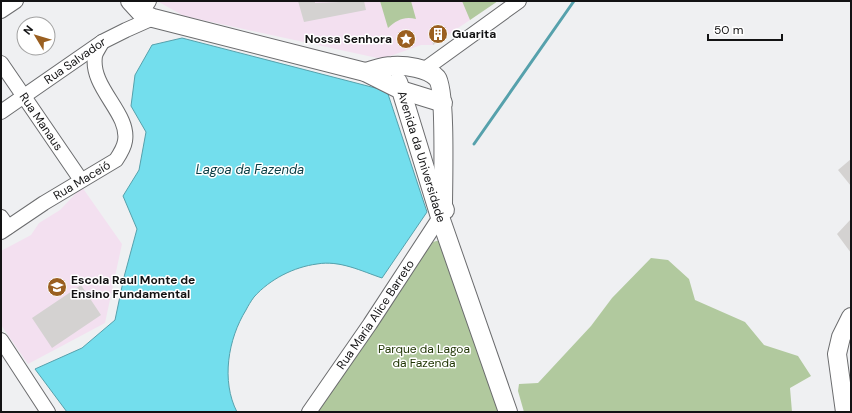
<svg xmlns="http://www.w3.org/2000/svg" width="852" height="413" font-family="'DM Sans',sans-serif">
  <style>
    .education { fill: #f3e0f0 }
    .green { fill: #b1c99e }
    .water { fill: #73deed; stroke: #56a1ac }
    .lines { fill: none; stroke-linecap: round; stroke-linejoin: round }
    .stream { stroke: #56a1ac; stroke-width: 3 }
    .building { fill: #d4d2d1 }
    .minor-casing { stroke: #6b6c6e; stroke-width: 16 }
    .major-casing { stroke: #6b6c6e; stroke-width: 20 }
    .minor { stroke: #fff; stroke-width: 14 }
    .major { stroke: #fff; stroke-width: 18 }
    .labels { text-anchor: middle; stroke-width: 3; stroke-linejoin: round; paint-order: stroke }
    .poi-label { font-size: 12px; font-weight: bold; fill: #131314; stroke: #fff; text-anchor: start }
    .street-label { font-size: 12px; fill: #131314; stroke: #fff }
    .park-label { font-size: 12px; fill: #1e3402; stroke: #fff }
    .water-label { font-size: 13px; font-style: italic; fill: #093d44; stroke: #fff }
  </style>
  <rect width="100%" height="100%" fill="#eff0f2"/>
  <path class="education" d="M157 1H498L433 45H421L382 59 184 16Z
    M82 187 122 244 105 323 28 364 1 325V251L31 235 39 223 60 210Z"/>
  <path class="green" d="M380 1H411L416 19C404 16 397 20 388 28Z
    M462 1H498L470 20Z
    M440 240 504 412H318L421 258 433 242Z
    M651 258 668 260 689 279 695 300 745 322 764 345 798 356 811 376 790 388 792 412H524L518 391 519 384 538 383 591 326 612 298Z"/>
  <path class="water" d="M182 38 387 91 427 212 382 278C361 271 340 260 317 264 294 267 270 279 254 297 251 301 248 306 246 310 228 339 221 381 237 412H67L35 369 82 348 115 320 124 277 137 229 123 196 139 170 146 132 131 106 135 75 152 45Z"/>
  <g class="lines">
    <path class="stream" d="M474 144 574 1"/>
  </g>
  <path class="building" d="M298 1H315V3L364 1 366 10 304 22Z
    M442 26 446 37 433 45 431 32Z
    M851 159V186L838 170Z
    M851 219V253L837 234Z
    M81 285 101 315 52 348 32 318Z"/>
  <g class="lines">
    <g class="minor-casing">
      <g id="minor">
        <path d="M1 11 16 1"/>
        <path d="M141 13 149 1"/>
        <path id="s1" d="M1 63 81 180"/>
        <path d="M425 69 519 1"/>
        <path id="s2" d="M1 112 102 42 126 30 153 18"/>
        <path d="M1 217 8 227"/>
        <path id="s3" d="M1 232 44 203 116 160C120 154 124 148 125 141 130 113 90 88 95 56 96 51 100 47 102 42"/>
        <path d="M1 340 48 412"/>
        <path id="s4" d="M309 412 370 324 440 217"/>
      </g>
    </g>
    <g class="major-casing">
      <g id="major">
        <path id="s5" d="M130 1 141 13 153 18 365 72 401 90 440 217 508 412"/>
        <path d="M365 72C373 70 383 66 392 66 405 65 428 68 437 78 446 89 443 186 443 206L445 210"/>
        <path d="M398 82 401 90 443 103"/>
        <path d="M845 412 837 354 841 337 851 317"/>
      </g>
    </g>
    <use href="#minor" class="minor"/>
    <use href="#major" class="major"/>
  </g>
  <defs>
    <g id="building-disc" transform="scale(1)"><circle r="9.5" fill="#9a5f20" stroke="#fff"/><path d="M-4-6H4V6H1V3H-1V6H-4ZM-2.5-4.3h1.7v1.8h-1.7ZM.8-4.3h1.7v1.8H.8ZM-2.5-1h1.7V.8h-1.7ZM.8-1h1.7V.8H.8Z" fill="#fff"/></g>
    <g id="sight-disc" transform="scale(1)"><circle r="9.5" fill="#9a5f20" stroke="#fff"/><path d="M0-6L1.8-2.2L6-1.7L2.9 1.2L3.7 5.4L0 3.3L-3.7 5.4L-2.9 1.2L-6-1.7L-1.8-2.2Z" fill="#fff"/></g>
    <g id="school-disc" transform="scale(1)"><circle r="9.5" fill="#9a5f20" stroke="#fff"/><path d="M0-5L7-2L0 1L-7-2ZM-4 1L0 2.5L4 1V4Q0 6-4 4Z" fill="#fff"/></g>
  </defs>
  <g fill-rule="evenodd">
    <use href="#building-disc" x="438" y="34"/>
    <use href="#sight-disc" x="406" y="39"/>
    <use href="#school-disc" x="57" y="287"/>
  </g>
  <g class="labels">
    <g class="poi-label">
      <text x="452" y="38">Guarita</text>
      <text x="392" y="43" text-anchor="end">Nossa Senhora</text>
      <text x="71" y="284">Escola Raul Monte de<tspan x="71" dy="14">Ensino Fundamental</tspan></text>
    </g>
    <g class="street-label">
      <text dy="4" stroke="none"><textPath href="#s2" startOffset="90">Rua Salvador</textPath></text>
      <text dy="4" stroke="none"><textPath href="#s1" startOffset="71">Rua Manaus</textPath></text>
      <text dy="4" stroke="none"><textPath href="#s5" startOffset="358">Avenida da Universidade</textPath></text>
      <text dy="4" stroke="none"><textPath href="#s3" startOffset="96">Rua Maceió</textPath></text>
      <text dy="4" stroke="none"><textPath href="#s4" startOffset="118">Rua Maria Alice Barreto</textPath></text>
    </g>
    <g class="park-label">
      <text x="424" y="353">Parque da Lagoa<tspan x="424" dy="14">da Fazenda</tspan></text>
    </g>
    <g class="water-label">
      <text x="250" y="174">Lagoa da Fazenda</text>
    </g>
  </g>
  <rect width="852" height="413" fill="none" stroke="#131314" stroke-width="4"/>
  <g transform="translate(36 36) rotate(308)"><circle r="19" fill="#ffffff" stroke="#a1a1a1"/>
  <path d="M0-3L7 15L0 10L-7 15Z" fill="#9a5f20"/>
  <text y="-6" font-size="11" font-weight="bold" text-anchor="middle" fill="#131314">N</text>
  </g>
  <path d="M708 34v6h74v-6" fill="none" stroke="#131314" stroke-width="2"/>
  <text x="714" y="34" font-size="12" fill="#131314" stroke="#ffffff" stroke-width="3" paint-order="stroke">50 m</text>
</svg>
